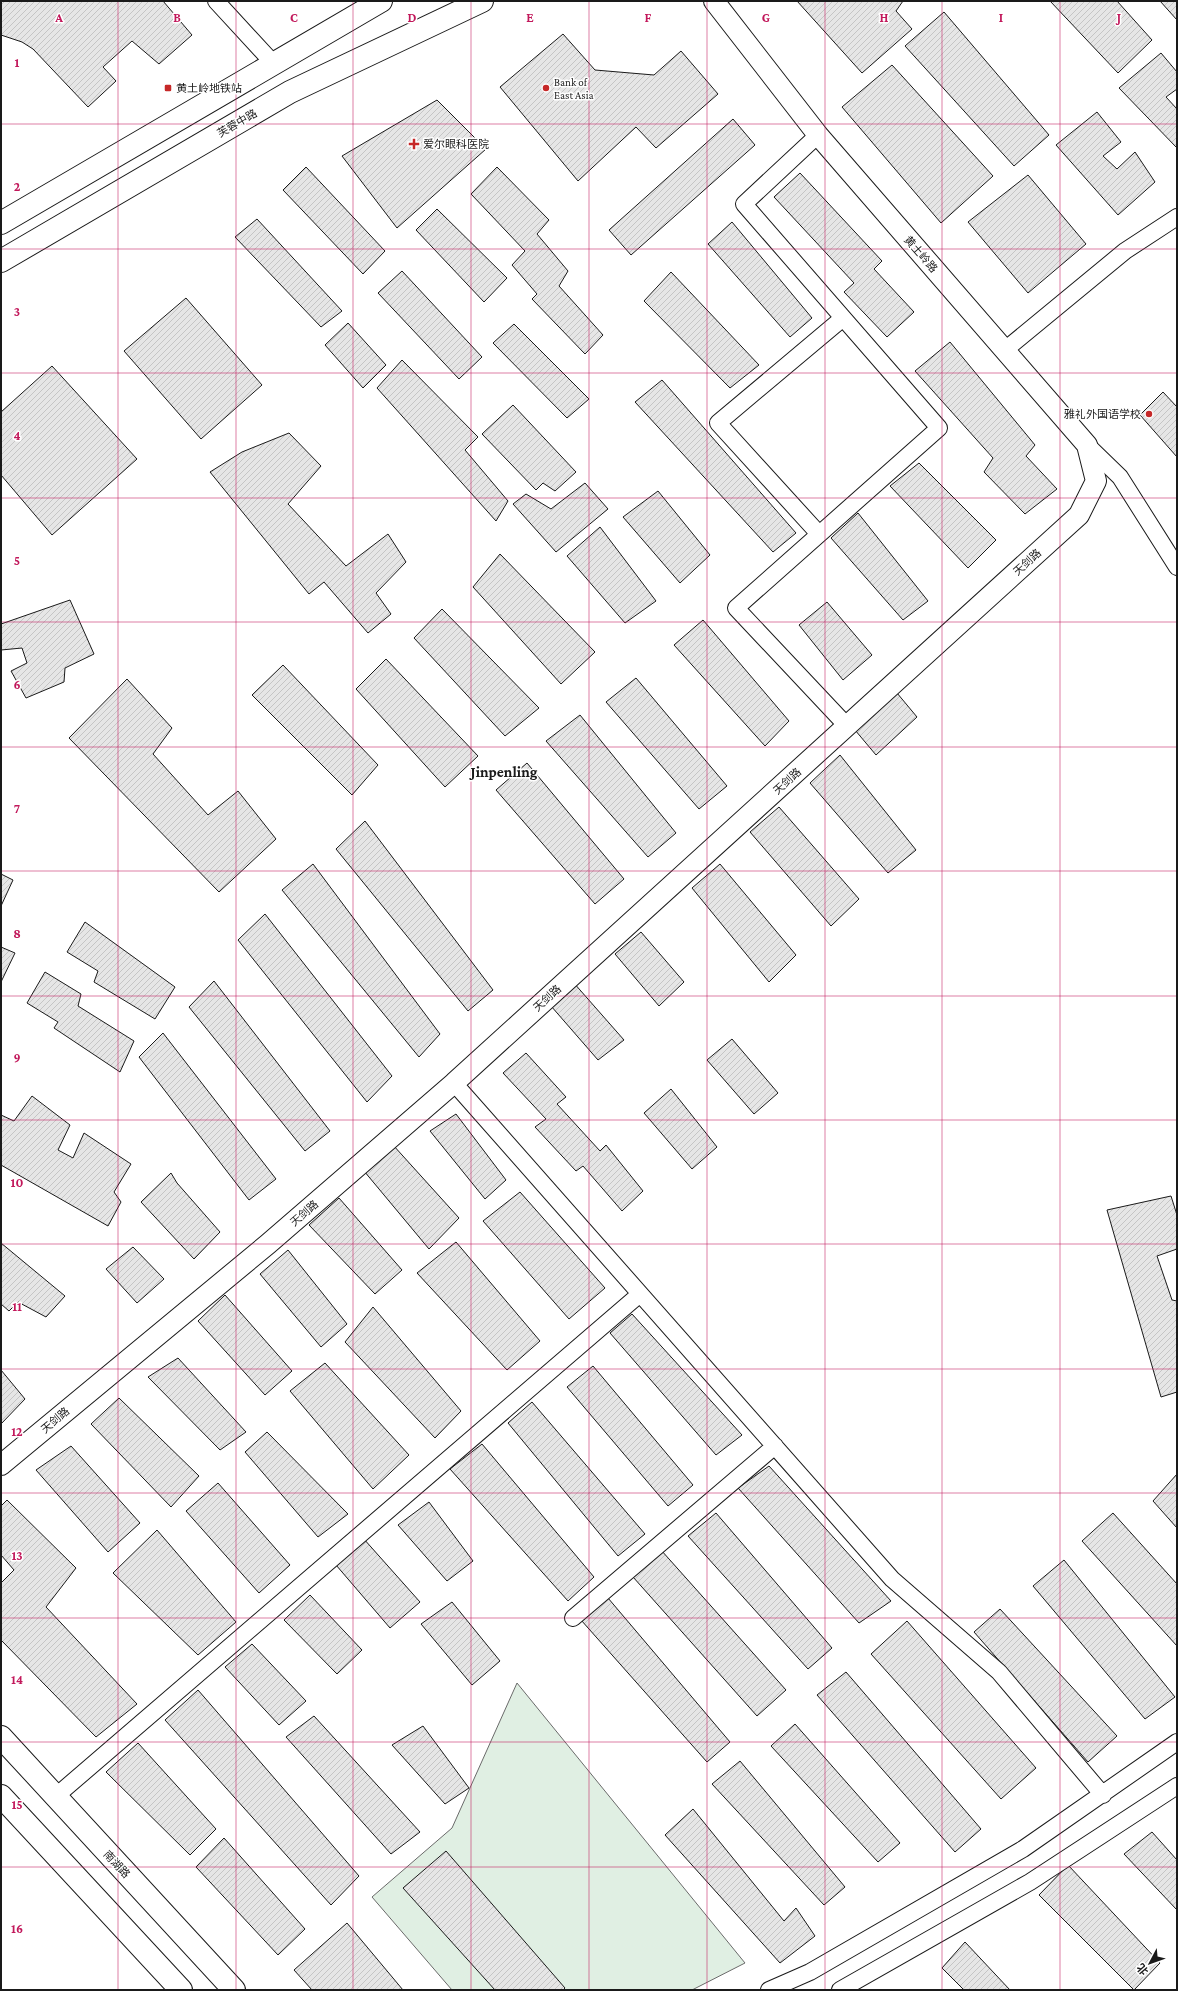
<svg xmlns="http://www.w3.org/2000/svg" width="1178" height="1991" font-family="'Crimson Pro','Noto Sans SC',serif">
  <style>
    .green { fill: #e0efe3; stroke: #6a6a6a }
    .building { fill: url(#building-hatch); stroke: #1a1a1a }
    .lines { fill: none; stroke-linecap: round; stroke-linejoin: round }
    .minor-casing { stroke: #1a1a1a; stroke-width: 18 }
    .tertiary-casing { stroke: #1a1a1a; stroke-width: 22 }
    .secondary-casing { stroke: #1a1a1a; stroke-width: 24 }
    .primary-casing { stroke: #1a1a1a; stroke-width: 24 }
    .minor { stroke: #fff; stroke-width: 16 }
    .tertiary { stroke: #fff; stroke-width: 20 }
    .secondary { stroke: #fff; stroke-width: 22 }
    .primary { stroke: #fff; stroke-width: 22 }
    .grid { fill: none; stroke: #c2185b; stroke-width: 1; stroke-opacity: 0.55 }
    .poi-dot { fill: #c62828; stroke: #fff; stroke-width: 1.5 }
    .labels { text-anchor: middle; stroke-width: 3; stroke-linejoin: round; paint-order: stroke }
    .poi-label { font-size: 11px; fill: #1a1a1a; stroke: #fff; text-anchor: start }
    .street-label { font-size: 11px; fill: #1a1a1a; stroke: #fff }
    .district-label { font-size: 15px; font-weight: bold; fill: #1a1a1a; stroke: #fff }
    .grid-label { font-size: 13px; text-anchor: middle; font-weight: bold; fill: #c2185b; stroke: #fff; stroke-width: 3; stroke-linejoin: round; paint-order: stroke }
  </style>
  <defs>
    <pattern id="building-hatch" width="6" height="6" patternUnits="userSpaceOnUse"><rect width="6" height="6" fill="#e6e6e6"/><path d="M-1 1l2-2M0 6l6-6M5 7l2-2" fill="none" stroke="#c5c5c5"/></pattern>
  </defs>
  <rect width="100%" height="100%" fill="#fff"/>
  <path class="green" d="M517 1683 745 1963 692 1990H452L372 1897 452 1828Z"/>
  <path class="building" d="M1 1H163L192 35 159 64 132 41 103 67 116 81 88 107 33 49 22 42 1 35Z
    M797 1H903L896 11 912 29 862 73Z
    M1050 1H1117L1152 40 1118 73Z
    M1160 1H1177V20Z
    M944 12 1049 135 1014 166 905 46Z
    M563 34 595 70 654 75 681 51 718 94 656 148 636 127 578 181 500 87Z
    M1161 53 1177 72V89L1166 97 1177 109V148L1119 88Z
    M892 65 993 176 941 223 842 107Z
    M437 100 486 149 397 228 342 156Z
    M1097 112 1121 142 1103 156 1117 169 1135 152 1155 182 1118 215 1056 145Z
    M733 119 755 145 631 255 609 230Z
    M306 167 385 251 363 274 283 190Z
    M497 167 549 220 537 234 568 271 559 286 603 335 585 354 532 299 537 294 512 265 525 251 471 194Z
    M800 173 882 261 874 269 914 312 887 337 844 292 854 283 774 197Z
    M1028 175 1086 244 1028 293 968 222Z
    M437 209 507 278 484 302 416 230Z
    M257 219 342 311 321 327 235 237Z
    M732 222 812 318 790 337 708 244Z
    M402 271 482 357 459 379 378 293Z
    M671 272 759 365 730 388 644 301Z
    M186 298 262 385 201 439 124 351Z
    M348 323 386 365 363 388 325 345Z
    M514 324 589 399 567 418 493 343Z
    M950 342 1035 445 1026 456 1057 489 1025 514 984 472 993 458 915 371Z
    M402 360 478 437 465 450 508 501 496 521 377 388Z
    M52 366 137 459 52 535 1 475V412Z
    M662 380 796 533 773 552 635 402Z
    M1163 392 1177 407V457L1140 415Z
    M513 405 576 472 555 491 543 483 536 490 482 434Z
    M289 433 321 466 288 504 346 566 388 534 406 562 376 593 391 614 368 633 324 582 309 594 210 472 242 452Z
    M919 463 996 540 968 568 890 486Z
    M585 483 608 509 556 552 513 504 526 494 551 509Z
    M658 491 710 555 680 583 623 517Z
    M858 513 928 601 903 620 831 538Z
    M600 527 656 601 625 623 567 556Z
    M500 554 595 652 561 684 473 587Z
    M70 600 94 654 65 668 64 682 26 698 11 671 27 663 22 648 1 650V624Z
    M827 602 872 655 843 680 799 625Z
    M442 609 539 708 505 736 414 638Z
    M703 620 789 721 765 746 674 645Z
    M386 659 478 756 445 787 356 689Z
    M283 665 378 765 352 795 252 695Z
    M636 678 727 786 699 809 606 702Z
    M127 679 172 728 153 754 208 815 238 791 276 839 219 892 69 738Z
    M897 693 917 717 876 755 855 730Z
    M580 715 676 833 648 857 546 741Z
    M840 755 916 850 888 873 810 783Z
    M527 763 624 879 595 904 496 790Z
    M779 807 859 899 831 926 750 832Z
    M365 821 493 990 468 1011 336 849Z
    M313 864 440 1034 419 1057 282 890Z
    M720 864 796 955 769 982 692 888Z
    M1 874 13 880 1 906Z
    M265 914 392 1076 367 1102 238 940Z
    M85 922 175 987 155 1019 94 982 98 971 67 952Z
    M641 932 684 982 659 1006 615 954Z
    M1 947 15 953 1 982Z
    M45 972 81 994 78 1006 134 1041 120 1072 54 1028 58 1022 27 1003Z
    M214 981 330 1131 305 1151 189 1007Z
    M573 982 624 1040 598 1060 551 1006Z
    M163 1033 276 1179 249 1200 139 1057Z
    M732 1039 778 1093 754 1114 707 1060Z
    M526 1053 566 1097 557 1104 600 1151 606 1145 643 1191 622 1211 583 1166 576 1171 535 1127 546 1119 503 1073Z
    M671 1089 717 1147 692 1169 644 1113Z
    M32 1096 70 1125 58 1150 73 1158 84 1133 131 1164 114 1192 121 1202 108 1226 1 1165V1115L14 1121Z
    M456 1114 506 1180 485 1199 430 1131Z
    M393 1145 459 1218 429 1249 364 1171Z
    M171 1173 177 1183 220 1232 194 1259 141 1202Z
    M520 1192 605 1288 569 1319 483 1221Z
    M1171 1196 1177 1215V1249L1157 1256 1172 1300 1177 1301V1392L1161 1397 1107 1210Z
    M339 1198 402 1270 375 1294 309 1225Z
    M456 1242 540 1341 507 1370 417 1273Z
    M1 1243 65 1296 46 1317 18 1302 9 1311 1 1304Z
    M133 1247 164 1279 137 1303 106 1269Z
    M288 1250 347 1324 321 1347 260 1274Z
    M225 1295 292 1371 265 1395 198 1321Z
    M373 1307 461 1411 435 1438 345 1342Z
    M632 1314 742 1435 716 1455 610 1333Z
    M178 1358 246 1432 220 1450 148 1377Z
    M325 1363 409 1455 373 1489 290 1391Z
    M593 1366 693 1485 668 1506 567 1387Z
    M1 1370 25 1399 1 1424Z
    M119 1398 199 1476 171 1507 91 1424Z
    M532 1402 645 1534 618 1556 508 1423Z
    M267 1432 348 1514 318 1537 245 1452Z
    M482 1444 594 1577 568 1601 450 1469Z
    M71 1446 140 1523 108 1552 36 1470Z
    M769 1466 891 1601 859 1623 738 1488Z
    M1177 1474V1528L1153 1501Z
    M218 1483 290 1565 259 1593 186 1511Z
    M7 1500 76 1568 46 1607 137 1704 96 1737 1 1640V1583L14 1570 1 1555V1506Z
    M429 1502 473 1561 447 1581 398 1525Z
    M716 1513 832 1648 808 1669 688 1536Z
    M1113 1513 1177 1584V1646L1082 1541Z
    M157 1530 236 1622 198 1655 113 1573Z
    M363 1538 420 1602 390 1628 336 1565Z
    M661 1550 786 1690 757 1716 633 1577Z
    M1064 1560 1175 1697 1145 1719 1033 1586Z
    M310 1595 362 1650 337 1674 284 1620Z
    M608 1598 730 1742 707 1762 581 1620Z
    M452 1602 500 1661 472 1685 421 1624Z
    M1000 1609 1117 1736 1088 1762 974 1632Z
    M907 1621 1036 1768 1001 1799 871 1654Z
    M252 1644 306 1701 279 1725 225 1667Z
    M846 1672 981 1829 955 1852 817 1695Z
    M198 1690 359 1876 331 1905 165 1720Z
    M314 1716 420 1832 391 1854 286 1737Z
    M795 1724 900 1843 878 1862 771 1746Z
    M423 1726 469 1788 445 1804 392 1745Z
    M138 1743 216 1829 190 1855 106 1772Z
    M740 1761 845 1887 824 1905 712 1784Z
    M693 1809 784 1921 796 1908 815 1936 780 1963 665 1835Z
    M1152 1832 1177 1860V1910L1124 1854Z
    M224 1838 305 1929 278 1955 196 1867Z
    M446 1851 565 1988 563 1990H495L403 1888Z
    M1068 1865 1160 1963 1134 1990 1039 1895Z
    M347 1923 403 1990H312L294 1970Z
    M965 1942 1010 1990H964L942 1968Z"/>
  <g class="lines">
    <g class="minor-casing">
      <path id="minor" d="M216 1 274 64
        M818 135 744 204 939 428 736 608 847 726
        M1005 350 1125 251 1177 217
        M1087 445 1120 477 1177 567
        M819 534 718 423 843 318
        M454 1083 892 1579 999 1672 1103 1795
        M573 1618 775 1446
        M55 1797 640 1294
        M769 1990 810 1972 1023 1849 1177 1742
        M840 1990 1030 1882 1177 1786"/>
    </g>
    <g class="tertiary-casing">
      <path id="tertiary" d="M1 1465 268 1244 454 1083 1079 515 1096 481 1087 445 818 135 714 1"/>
    </g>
    <g class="secondary-casing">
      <path id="secondary" d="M1 1737 234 1990
        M1 1796 181 1990"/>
    </g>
    <g class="primary-casing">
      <path id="primary" d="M1 223 381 1
        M1 261 290 92 482 1"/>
    </g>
    <use href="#minor" class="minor"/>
    <use href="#tertiary" class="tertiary"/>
    <use href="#secondary" class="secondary"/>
    <use href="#primary" class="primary"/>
  </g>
  <path class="grid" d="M118 1V1990M236 1V1990M353 1V1990M471 1V1990M589 1V1990M707 1V1990M825 1V1990M942 1V1990M1060 1V1990M1 124H1177M1 249H1177M1 373H1177M1 498H1177M1 622H1177M1 747H1177M1 871H1177M1 996H1177M1 1120H1177M1 1244H1177M1 1369H1177M1 1493H1177M1 1618H1177M1 1742H1177M1 1867H1177"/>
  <g class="poi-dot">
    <rect x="164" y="84" width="8" height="8" rx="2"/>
    <circle cx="546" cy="88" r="4"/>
    <path d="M412 138h4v4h4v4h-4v4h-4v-4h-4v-4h4z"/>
    <circle cx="1149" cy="414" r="4"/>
  </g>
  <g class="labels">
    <g class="poi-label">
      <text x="554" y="86">Bank of<tspan x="554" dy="13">East Asia</tspan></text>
      <text x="176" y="92">黄土岭地铁站</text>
      <text x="423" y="148">爱尔眼科医院</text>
      <text x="1141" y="418" text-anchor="end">雅礼外国语学校</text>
    </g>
    <g class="street-label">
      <text transform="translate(237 123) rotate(-30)" y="4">芙蓉中路</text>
      <text transform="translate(921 254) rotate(49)" y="4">黄土岭路</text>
      <text transform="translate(1027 562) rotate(-42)" y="4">天剑路</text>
      <text transform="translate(787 781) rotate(-42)" y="4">天剑路</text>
      <text transform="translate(547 998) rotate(-42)" y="4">天剑路</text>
      <text transform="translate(304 1213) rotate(-41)" y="4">天剑路</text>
      <text transform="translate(55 1420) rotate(-40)" y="4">天剑路</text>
      <text transform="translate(117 1864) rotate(47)" y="4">南湖路</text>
    </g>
    <g class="district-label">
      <text x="504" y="777">Jinpenling</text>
    </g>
  </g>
  <g class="grid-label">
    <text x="59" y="22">A</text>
    <text x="177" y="22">B</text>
    <text x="294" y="22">C</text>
    <text x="412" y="22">D</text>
    <text x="530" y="22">E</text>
    <text x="648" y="22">F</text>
    <text x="766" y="22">G</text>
    <text x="884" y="22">H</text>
    <text x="1001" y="22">I</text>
    <text x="1119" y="22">J</text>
    <text x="17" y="67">1</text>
    <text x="17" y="191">2</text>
    <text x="17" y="316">3</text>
    <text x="17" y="440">4</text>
    <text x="17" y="565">5</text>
    <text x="17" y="689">6</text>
    <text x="17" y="813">7</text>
    <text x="17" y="938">8</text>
    <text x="17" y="1062">9</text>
    <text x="17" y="1187">10</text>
    <text x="17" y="1311">11</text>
    <text x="17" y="1436">12</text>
    <text x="17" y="1560">13</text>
    <text x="17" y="1684">14</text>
    <text x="17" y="1809">15</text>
    <text x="17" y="1933">16</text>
  </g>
  <rect width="1178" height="1991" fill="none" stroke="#1a1a1a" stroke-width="4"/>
  <g transform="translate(1150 1963) rotate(229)" stroke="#ffffff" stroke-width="3" paint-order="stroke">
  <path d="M0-3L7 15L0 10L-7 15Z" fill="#1a1a1a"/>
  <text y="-6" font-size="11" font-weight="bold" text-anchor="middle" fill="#1a1a1a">北</text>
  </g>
</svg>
